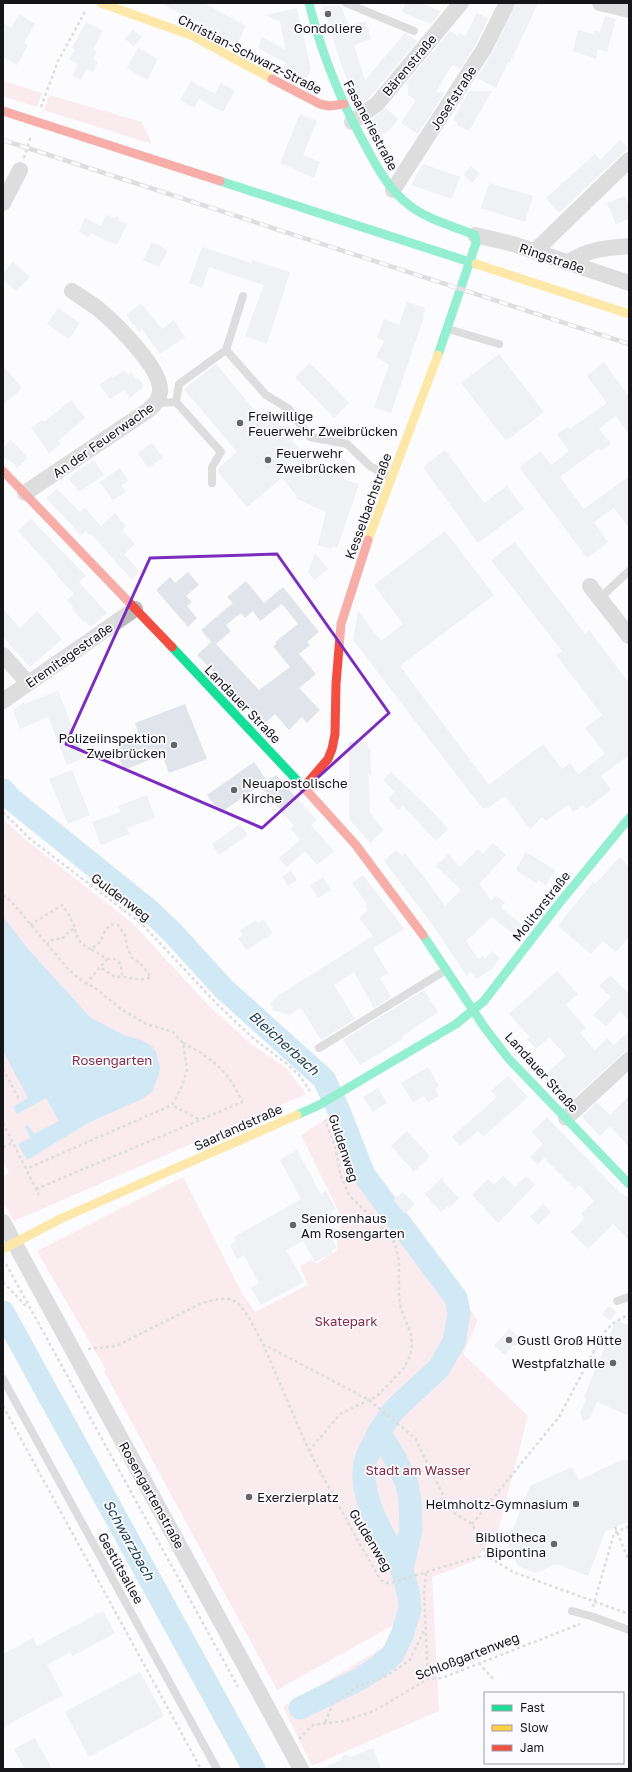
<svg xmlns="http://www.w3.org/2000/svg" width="632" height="1772" font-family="'Golos Text',sans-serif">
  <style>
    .green { fill: #f8d7de }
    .water { fill: #9cd2ea }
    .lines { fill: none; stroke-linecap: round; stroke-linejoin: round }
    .river { stroke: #9cd2ea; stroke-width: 23 }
    .building { fill: #e1e4ea; fill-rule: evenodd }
    .path { stroke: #b8b8b9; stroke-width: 2.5; stroke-dasharray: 3 3; stroke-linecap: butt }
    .lane { stroke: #b9b9b9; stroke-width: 8 }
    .street { stroke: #b9b9b9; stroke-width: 16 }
    .fast { stroke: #16e098; stroke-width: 9 }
    .slow { stroke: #ffcf43; stroke-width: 9 }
    .jam { stroke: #f24e42; stroke-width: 9 }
    .rail-casing { stroke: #bbbabc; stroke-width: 4.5 }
    .rail { stroke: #fbfaff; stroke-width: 3; stroke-dasharray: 9; stroke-linecap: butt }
    .marked { fill: none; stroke: #7b2cbf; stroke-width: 3; stroke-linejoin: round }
    .poi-dot { fill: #666668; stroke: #fbfaff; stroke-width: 1.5 }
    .labels { text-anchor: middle; stroke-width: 3.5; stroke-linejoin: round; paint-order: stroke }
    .poi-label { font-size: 13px; fill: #161618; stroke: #fbfaff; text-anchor: start }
    .street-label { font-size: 13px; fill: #161618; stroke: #fbfaff }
    .park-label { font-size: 13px; fill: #852f46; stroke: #fbfaff }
    .water-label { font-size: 14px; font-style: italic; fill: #1f4351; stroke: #fbfaff }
  </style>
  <rect width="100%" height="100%" fill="#fcfbfe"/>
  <path class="green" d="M3 81 42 93 37 107 3 96Z
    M49 95 142 122 152 144 44 110Z
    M3 819 27 841 131 922 210 1007 250 1043 287 1069 306 1094 14 1221 3 1202V1177L9 1173 3 1161Z
    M343 1108 361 1158 380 1191 478 1320 463 1354 528 1416 498 1531 475 1561 432 1577 439 1711 312 1766 283 1707 389 1644 397 1623 277 1690 104 1371 106 1370 37 1251 183 1177 243 1295 255 1312 308 1285 300 1266 311 1260 316 1264 338 1250 337 1237 343 1220 301 1135Z"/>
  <path class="water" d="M3 917 28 949 91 1018 124 1035 143 1041 152 1046 156 1052 160 1067 159 1074 152 1092 142 1099 90 1122 27 1160 18 1144 30 1138 25 1127 28 1125 34 1134 59 1121 46 1098 17 1114 13 1107 28 1098 3 1051Z"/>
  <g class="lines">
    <path class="river" d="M3 790 11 799 150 911 172 932 224 989 324 1079 339 1111 364 1175 456 1298 459 1313 454 1342 439 1368 394 1410 379 1432 396 1460 407 1484 410 1501 411 1530 402 1569 409 1596 410 1609 402 1635 393 1654 378 1667 360 1679 300 1708
      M3 1312 254 1769
      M379 1432C375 1442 367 1453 365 1463 358 1497 386 1540 402 1569"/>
  </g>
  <path class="building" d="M161 3H204L246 26 237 44Z
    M406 3H421L441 12 431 24 402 12Z
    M516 3H538L510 63 508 62 496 88 477 78 492 53Z
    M323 6H341L349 26 366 21 371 39 354 45 365 80 405 33 417 41 370 97 358 106 342 67Z
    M297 8 311 69 305 82 282 70 286 63 258 48 262 37 286 50 280 22 265 15Z
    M477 13 488 19 476 44 460 69 452 65 436 92H445L418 134 401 123 416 100 408 95V85L406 84 450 31 458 36 459 33 465 36Z
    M19 14 35 24 24 43 28 45 17 65 3 57V23L11 28Z
    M605 16 616 19 607 52 598 49 596 59 573 51 578 30 593 34 594 31 600 32Z
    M86 22 103 31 93 49 97 52 93 59 98 62 93 72 87 69 81 80 72 75 78 64 69 59 75 49 72 48Z
    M133 30 142 37 134 46 125 39Z
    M138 48 158 59 147 80 127 68Z
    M191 81 215 94 221 83 235 91 223 112 199 99 194 108 180 100Z
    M469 91H492L469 131 457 125 458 123 453 120Z
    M386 108 398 119 389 131 376 138 368 123Z
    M300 114 317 121 303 155 320 162 314 178 280 163Z
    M620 140 628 148 559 213 546 198 595 154 600 160Z
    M423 164 460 177 452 199 411 185Z
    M471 166 480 174 472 183 463 175Z
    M489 183 533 196 525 222 481 208Z
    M625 196 629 206V219L616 224 607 203Z
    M106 215 113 218 118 216 119 221 127 224 117 245 90 233 89 237 79 232 85 218 101 226Z
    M152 242 168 250 159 267 143 260Z
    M202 247 251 263 252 260 290 272 267 344 245 336 264 285 209 267 202 288 189 283Z
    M13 262 30 277 16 291 3 279V273Z
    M407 302 425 308 423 317H424L391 413 374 407 389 365 376 357 384 341 377 338 384 319 399 325Z
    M141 303 162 329 174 320 185 337 160 354 142 329 139 332 126 315Z
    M58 308 80 323 69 339 47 324Z
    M499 354 544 412 506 441 461 383Z
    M604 362 629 397V434L616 416 599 429 611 444 601 451 599 448 560 477 584 509 629 476V528L614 508 594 522 608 542 587 558 519 467 541 451 551 465 569 451 557 434 568 427 570 429 607 403 587 376Z
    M310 363 349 403 334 418 295 377Z
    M216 364 267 425 274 418 321 475 343 458 349 464 343 479 359 484 337 548 332 546 331 549 318 545 326 512 295 498 297 496 282 478 247 507 218 472V468L237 452 184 389Z
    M3 366 22 388 3 405Z
    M124 370 128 375 131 372 136 379 138 378 144 386 130 398 124 390 110 399 100 385 111 376 113 378Z
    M71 400 85 418 58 441 61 444 49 453 31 428 42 420 44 422Z
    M11 440 28 458 17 468 12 462 3 457V448Z
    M152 443 163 458 148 468 138 453Z
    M445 450 484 503 507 486 524 509 478 543 423 467Z
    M94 460 104 475 79 492 69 479 74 473Z
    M120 468 128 481 121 486 126 492 113 500 100 482Z
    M57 489 80 512 85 508 101 526 115 513 126 526 122 530 135 544 124 554 140 572 131 579 91 534 90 536 86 531 81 535 46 498Z
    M31 519 86 576 79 582 107 613 91 627 86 621 84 622 72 609 73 607 67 600 74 594 56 575 57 574 18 531Z
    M445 531 494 595 400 666 489 785 543 744 562 769 570 763 578 774 605 754 585 728 602 715 556 655 562 651 491 560 515 542 585 634 589 630 629 683V755L601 776 611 790 586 809 583 805 573 812 568 805 546 821 542 817 530 829 505 796 488 808H482L353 640 358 611 381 641 403 624 374 585Z
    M315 553 328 569 315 580 308 572Z
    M188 572 199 585 186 596 192 602 187 606 197 618 188 627 156 590 170 577 175 583Z
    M246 581 264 603 283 587 319 632 307 642 310 645 299 654 316 674 299 688 320 710 307 723 302 717 289 730 275 714 263 725 197 655 211 642 201 630 233 603 227 597ZM282 604 298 624 275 642 276 644 273 646 290 667 259 690 216 644 231 631 226 625 241 613 245 618 253 611 260 621Z
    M3 609 20 628 37 611 62 639 30 667 3 637Z
    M58 691 85 758 67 765 48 717 20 729 13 710 24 702V704Z
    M185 704 207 759 169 773 162 755 124 770 115 747 140 738 135 723Z
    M349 742H368V749L370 748 371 776 368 772 370 813 384 830 370 843 349 819Z
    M254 762 267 781 220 813 207 795Z
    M72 770 90 815 68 824 49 779Z
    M391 772 432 811 448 829 436 841 403 806 398 810 388 798 395 792 383 780Z
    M276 775 317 820 311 825 334 851 317 865 305 851 287 867 279 858 300 840 291 829 294 826 260 786Z
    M147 795 155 818 127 828 129 834 101 845 92 822 121 812 118 806Z
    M240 824 248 835 219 855 212 844Z
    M493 843 506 855 479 884 491 900 496 896 505 903 501 908 525 927 517 937 492 917 466 941 478 959 483 956 485 959 492 951 500 958 492 969 476 979 471 972 466 975 432 924 384 861 396 850 402 856 405 853 430 885 445 906 461 890 436 866 448 854 460 867 478 849 483 854Z
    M526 852 555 870 546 885 538 880 536 883 517 871V867Z
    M620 857 629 867V937L616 952 603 941 591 954 558 926 593 882 595 884Z
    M291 871 297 880 288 886 282 876Z
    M363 875 404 929 373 948 388 973 380 978 391 997 374 1008 354 972 334 985 355 1019 321 1040 301 1008 289 1015 272 1010 273 1007 270 1004 279 995 373 936 359 918 368 910 365 906 367 904 352 883Z
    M323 877 331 890 318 898 310 885Z
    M264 919 273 934 246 950 238 938 243 935 240 930 256 920 258 923Z
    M557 971 578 994 566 1005 586 1028 580 1033 595 1050 607 1038 614 1045 629 1031V1051L623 1053 568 1103 546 1079 547 1073 566 1056 549 1037 536 1049 527 1039 530 1037 509 1014Z
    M610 975 629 993V1021L620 1011 606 1026 593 1015 611 997 599 986Z
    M424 990 438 1012 401 1037 403 1039 360 1065 343 1040Z
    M428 1067 439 1086 435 1089 439 1096 428 1102 424 1096 413 1102 401 1083Z
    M508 1076 528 1097 483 1137 478 1131 460 1146 452 1137 497 1097 491 1091Z
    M378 1088 387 1103 372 1112 363 1097Z
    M629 1096V1147L610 1126 600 1136 582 1117 597 1102 610 1115Z
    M547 1117 620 1193 629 1198V1240L613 1224 588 1249 571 1232 585 1218 581 1214 594 1201 579 1185 575 1189 544 1158 538 1165 530 1157 543 1144 532 1132Z
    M407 1131 430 1156 414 1172 391 1146Z
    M297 1150 321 1194 326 1191 336 1209 331 1212 336 1222 326 1228 337 1248 331 1251 332 1253 315 1262 303 1241 286 1250 304 1282 261 1305 251 1288 259 1283 244 1255 237 1259 230 1245 236 1241 234 1237 301 1199 280 1160Z
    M503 1176 515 1187 526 1176 535 1185 498 1223 472 1195 488 1179 494 1185Z
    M443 1177 444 1182 459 1198 449 1208 448 1206 441 1212 425 1194Z
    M403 1192 415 1204 405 1214 393 1200Z
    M543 1204 551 1212 538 1225 530 1217Z
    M609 1306 617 1312 610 1321 602 1314Z
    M616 1320 629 1325V1416L597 1402 590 1418 583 1421 580 1413 587 1398 584 1397Z
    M509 1329 520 1338 517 1342V1345L513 1346 505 1355 494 1346Z
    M624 1459 629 1461V1521L605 1532 588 1576 556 1564 536 1573 518 1566 504 1533 513 1529 530 1486 572 1467 579 1480Z
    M103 1611 115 1633 72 1656 70 1652 47 1665 63 1695 3 1727V1654L33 1638 37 1646Z
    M140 1672 164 1716 89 1757 65 1712Z
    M35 1738 52 1769H25L14 1749Z
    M373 1748 381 1769H321L341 1760 344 1754 350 1757Z"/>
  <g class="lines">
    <path class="path" d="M41 107 58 61 86 10
      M24 158 31 136
      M3 812 30 839 142 924 216 1003 254 1039 287 1064 299 1075 310 1091
      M3 895 11 901 68 969 83 982 94 987 121 1009 146 1024 173 1032 183 1043 187 1070 182 1086 172 1105 26 1169
      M30 925 62 905 69 915 75 928 66 934 62 939H54L47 944
      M75 929C77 940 80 944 91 949
      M107 959H114L121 964 122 976
      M86 984 107 959 91 949 100 942 106 929 112 924 118 925 125 935 127 947 132 958 140 963 151 977C139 983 128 975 115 977L100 967
      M183 1043C212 1058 229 1071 242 1102L200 1120
      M3 1069 20 1101
      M3 1123 39 1195
      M3 1147 12 1143
      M36 1189 200 1120 172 1105
      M6 1264 238 1687
      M3 1282 27 1307
      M263 1344 369 1400 415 1438 451 1511 472 1524 487 1556
      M88 1349 116 1346 202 1303 218 1299H231L240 1305 248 1316 263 1344 309 1451 358 1541 381 1580 386 1583H391L472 1558 487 1556 513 1572 629 1614
      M3 1406 201 1769
      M309 1451 340 1414 377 1396 387 1386 404 1368 409 1358 412 1348 411 1334 401 1309 399 1298V1261L395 1243 384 1230 349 1195 341 1177 335 1147 325 1120
      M472 1524 559 1417 603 1334 612 1324 629 1314
      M615 1527 629 1561
      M426 1573 424 1593 428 1679
      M593 1607 614 1533 627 1527 629 1528
      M479 1663 491 1677 496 1680
      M325 1722 333 1704 358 1686 385 1677 410 1660 425 1628
      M299 1739 313 1725 343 1721 374 1711 428 1679 442 1678 580 1624"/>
    <path class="lane" d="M346 3 414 31
      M448 329 499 344
      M226 350 243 296
      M157 403 176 402
      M212 483V467L221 452 176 402 179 384 226 350 266 395 289 409 310 437 347 444 370 466 391 478
      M600 598 629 571
      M319 1048 446 970
      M617 1301 629 1297
      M3 1379 217 1769
      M572 1611 591 1616 629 1630"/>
    <path class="street" d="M600 3 629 10
      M352 122 377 104 461 3
      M393 190 484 49 507 3
      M3 203 20 170
      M475 235 513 244 629 283
      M535 251 629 160
      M567 263C588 249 605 248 629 246
      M25 493 147 411C154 406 159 401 160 392 163 370 118 326 102 312 93 304 82 298 72 291
      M590 586 629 636
      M3 655 28 683
      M3 701 135 609
      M566 1118 629 1060
      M3 1222 301 1769"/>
    <path class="fast" d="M309 3C321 52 339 97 363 141 375 164 388 189 409 205 428 220 453 226 475 235L476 243 438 355
      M220 181 476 264
      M172 647 307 791
      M423 935 485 1028 508 1058 629 1184
      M297 1115 319 1105 456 1024 484 1001 557 906 629 818"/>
    <path class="slow" d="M101 3 193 36 272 79
      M476 264 629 314
      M368 540 438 355
      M3 1249 60 1219 297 1115"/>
    <path class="jam" d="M272 79 320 104 329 106 344 104
      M3 111 220 181
      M3 471 172 647
      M304 787 328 759 332 749 335 734 336 684 341 624 368 540
      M307 791 355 844 423 935"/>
    <g class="rail-casing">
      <path id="rail" d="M3 140 629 344"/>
    </g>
    <use href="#rail" class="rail"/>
  </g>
  <path d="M0 0H632V1772H0ZM277 554 389 713 262 828 66 744 150 558Z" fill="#fcfbfe" fill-opacity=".55" fill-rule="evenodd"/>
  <path class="marked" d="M277 554 389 713 262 828 66 744 150 558Z"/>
  <g class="poi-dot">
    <circle cx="328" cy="14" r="4"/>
    <circle cx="240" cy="423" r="4"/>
    <circle cx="268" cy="460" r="4"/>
    <circle cx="174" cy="745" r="4"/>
    <circle cx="234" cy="790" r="4"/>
    <circle cx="293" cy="1225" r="4"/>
    <circle cx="509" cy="1340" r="4"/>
    <circle cx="613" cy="1363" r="4"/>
    <circle cx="249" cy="1497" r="4"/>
    <circle cx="576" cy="1504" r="4"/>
    <circle cx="554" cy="1544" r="4"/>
  </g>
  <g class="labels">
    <g class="poi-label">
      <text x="328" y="33" text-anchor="middle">Gondoliere</text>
      <text x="248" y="421">Freiwillige<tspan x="248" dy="15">Feuerwehr Zweibrücken</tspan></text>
      <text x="276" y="458">Feuerwehr<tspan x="276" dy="15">Zweibrücken</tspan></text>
      <text x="166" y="743" text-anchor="end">Polizeiinspektion<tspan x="166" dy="15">Zweibrücken</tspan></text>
      <text x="242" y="788">Neuapostolische<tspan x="242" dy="15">Kirche</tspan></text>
      <text x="301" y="1223">Seniorenhaus<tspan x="301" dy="15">Am Rosengarten</tspan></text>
      <text x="517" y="1345">Gustl Groß Hütte</text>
      <text x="605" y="1368" text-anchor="end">Westpfalzhalle</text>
      <text x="257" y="1502">Exerzierplatz</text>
      <text x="568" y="1509" text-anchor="end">Helmholtz-Gymnasium</text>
      <text x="546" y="1542" text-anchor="end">Bibliotheca<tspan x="546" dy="15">Bipontina</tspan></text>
    </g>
    <g class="street-label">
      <text transform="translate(250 54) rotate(27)" y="5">Christian-Schwarz-Straße</text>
      <text transform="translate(409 65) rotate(-50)" y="5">Bärenstraße</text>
      <text transform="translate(453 98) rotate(-57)" y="5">Josefstraße</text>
      <text transform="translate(371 125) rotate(62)" y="5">Fasaneriestraße</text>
      <text transform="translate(552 258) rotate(19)" y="5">Ringstraße</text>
      <text transform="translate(103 440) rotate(-35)" y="5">An der Feuerwache</text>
      <text transform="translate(368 506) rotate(-70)" y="5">Kesselbachstraße</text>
      <text transform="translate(69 655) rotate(-35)" y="5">Eremitagestraße</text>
      <text transform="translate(243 704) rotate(46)" y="5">Landauer Straße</text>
      <text transform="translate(121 897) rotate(37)" y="5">Guldenweg</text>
      <text transform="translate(541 906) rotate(-52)" y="5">Molitorstraße</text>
      <text transform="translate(542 1072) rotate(48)" y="5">Landauer Straße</text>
      <text transform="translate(238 1127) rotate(-24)" y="5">Saarlandstraße</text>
      <text transform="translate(344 1148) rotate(72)" y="5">Guldenweg</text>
      <text transform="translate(152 1495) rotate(61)" y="5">Rosengartenstraße</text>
      <text transform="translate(371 1540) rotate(59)" y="5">Guldenweg</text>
      <text transform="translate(121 1568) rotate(61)" y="5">Gestütsallee</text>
      <text transform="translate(467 1656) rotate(-21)" y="5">Schloßgartenweg</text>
    </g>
    <g class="park-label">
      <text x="112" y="1065">Rosengarten</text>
      <text x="346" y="1326">Skatepark</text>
      <text x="418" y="1475">Stadt am Wasser</text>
    </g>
    <g class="water-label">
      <text transform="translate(284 1043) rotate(42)" y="5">Bleicherbach</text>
      <text transform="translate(129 1540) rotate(61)" y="5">Schwarzbach</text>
    </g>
  </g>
  <rect width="632" height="1772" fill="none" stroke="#161618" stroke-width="8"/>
  <rect x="484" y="1692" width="140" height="72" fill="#fbfaff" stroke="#9f9fa3"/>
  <rect x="492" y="1705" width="20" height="6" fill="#16e098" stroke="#9f9fa3"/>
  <text x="520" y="1712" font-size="12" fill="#161618">Fast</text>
  <rect x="492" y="1725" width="20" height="6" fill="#ffcf43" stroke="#9f9fa3"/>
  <text x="520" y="1732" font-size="12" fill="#161618">Slow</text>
  <rect x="492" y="1745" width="20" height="6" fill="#f24e42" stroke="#9f9fa3"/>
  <text x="520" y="1752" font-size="12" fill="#161618">Jam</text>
</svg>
